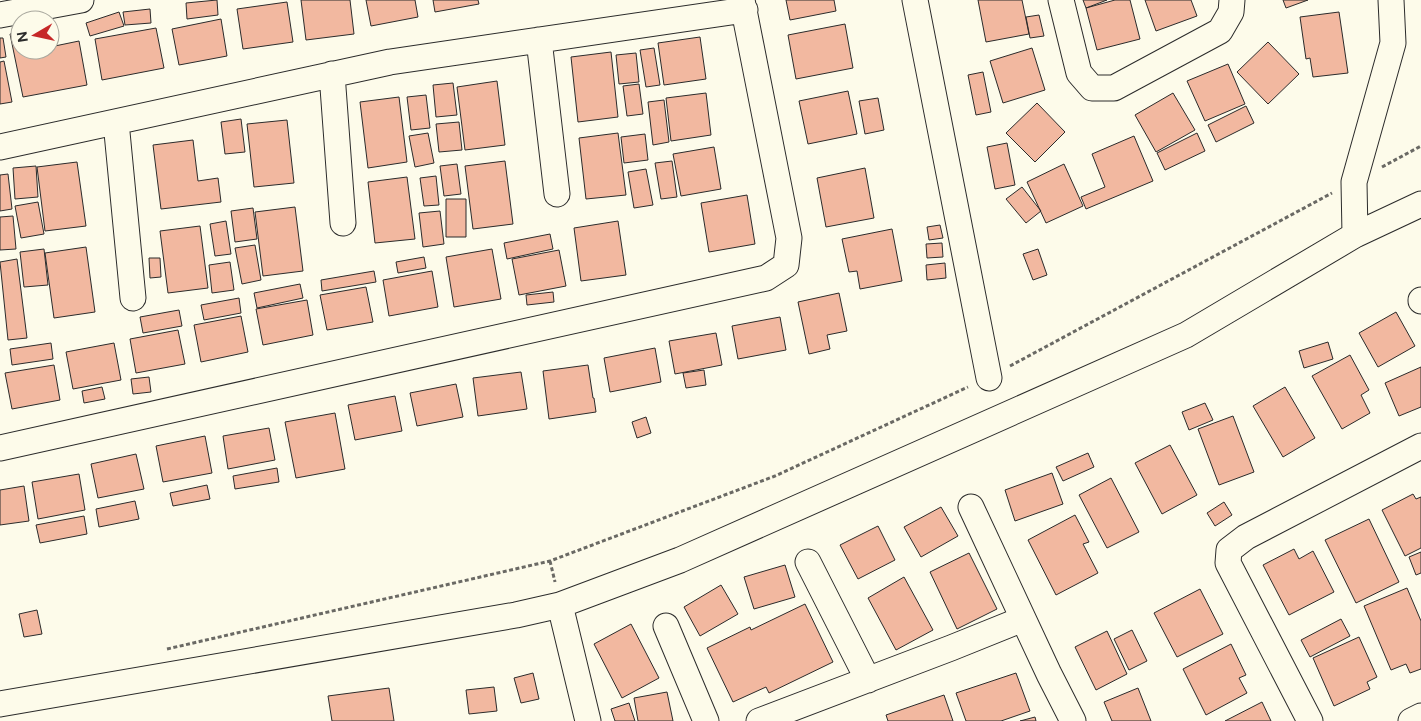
<svg xmlns="http://www.w3.org/2000/svg" width="1421" height="721" font-family="Figtree,sans-serif">
  <style>
    .building { fill: #f2b8a0; stroke: #2b2b2b }
    .lines { fill: none; stroke-linecap: round; stroke-linejoin: round }
    .minor-casing { stroke: #2b2b2b; stroke-width: 27 }
    .path { stroke: #6a6964; stroke-width: 3; stroke-dasharray: 4 2.5; stroke-linecap: butt }
    .minor { stroke: #fdfbea; stroke-width: 25 }
  </style>
  <rect width="100%" height="100%" fill="#fdfbea"/>
  <path class="building" d="M217 0 218 15 187 19 186 3Z
    M301 0H350L354 34 306 40Z
    M366 0H415L418 17 371 26Z
    M433 0H478L479 4 435 12Z
    M786 0H834L836 11 790 20Z
    M978 0H1022L1029 34 986 42Z
    M1083 0H1107L1086 8Z
    M1115 0H1130L1140 39 1097 50 1086 8Z
    M1145 0H1191L1197 16 1156 31Z
    M1283 0H1308L1286 8Z
    M287 2 293 42 243 49 237 9Z
    M150 9 151 23 125 25 123 12Z
    M119 12 124 26 90 36 86 23Z
    M1339 12 1348 73 1313 77 1310 58 1306 59 1300 17Z
    M1039 15 1044 36 1030 38 1026 17Z
    M221 19 227 56 179 65 172 29Z
    M845 24 853 68 796 79 788 35Z
    M156 28 164 68 102 80 95 39Z
    M20 32V50H50V47L79 41 87 85 23 97 10 34Z
    M700 37 706 79 664 85 658 43Z
    M0 38H3L6 57 0 58Z
    M1268 42 1299 74 1268 104 1237 72Z
    M654 48 660 85 646 87 640 50Z
    M1032 48 1045 90 1003 103 990 61Z
    M611 52 618 117 578 122 571 57Z
    M636 53 639 82 619 84 616 55Z
    M4 61 12 102 0 104V62Z
    M1228 64 1245 104 1205 121 1187 81Z
    M983 72 991 112 976 115 968 75Z
    M497 81 505 145 465 150 457 87Z
    M453 83 457 115 436 117 433 85Z
    M639 84 643 114 627 116 623 86Z
    M848 91 857 134 808 144 799 101Z
    M706 93 711 135 671 141 666 98Z
    M1173 93 1195 130 1156 152 1135 115Z
    M426 95 430 128 411 130 407 97Z
    M399 97 407 162 368 168 360 102Z
    M878 98 884 130 865 134 859 101Z
    M664 100 669 142 653 145 648 102Z
    M1037 103 1065 132 1035 162 1006 133Z
    M1246 106 1254 123 1216 142 1208 125Z
    M241 119 245 152 225 154 221 122Z
    M287 120 294 183 254 187 247 124Z
    M459 122 462 150 439 152 436 124Z
    M428 133 434 163 415 167 409 136Z
    M618 133 626 195 586 199 579 138Z
    M1197 133 1205 151 1165 170 1157 153Z
    M645 134 648 160 624 163 621 137Z
    M1134 136 1153 181 1086 209 1081 197 1105 187 1092 154Z
    M193 140 198 181 218 178 221 202 161 209 153 145Z
    M1007 143 1015 185 995 189 987 147Z
    M714 147 721 189 681 196 673 154Z
    M505 161 513 224 473 229 465 166Z
    M672 161 677 197 661 199 655 163Z
    M77 162 86 226 45 231 37 167Z
    M457 164 461 194 444 196 440 166Z
    M1064 164 1083 206 1046 223 1027 182Z
    M36 166 38 197 15 199 13 168Z
    M865 168 874 218 826 227 817 178Z
    M646 169 653 205 634 208 628 172Z
    M8 174 12 209 0 211V175Z
    M436 176 439 205 424 206 420 178Z
    M407 177 415 239 375 243 368 182Z
    M1022 187 1041 211 1026 223 1006 199Z
    M747 195 755 244 709 252 701 203Z
    M446 199H466V237H446Z
    M38 202 44 234 21 238 15 206Z
    M295 207 303 271 263 276 255 212Z
    M253 208 257 239 235 242 231 211Z
    M440 211 444 244 423 247 419 213Z
    M13 216 16 249 0 250V217Z
    M226 221 231 254 215 256 210 224Z
    M618 221 626 275 581 281 574 228Z
    M940 225 943 238 929 240 927 227Z
    M200 226 208 288 168 293 160 231Z
    M892 229 902 281 860 289 857 271 849 272 842 239Z
    M550 234 553 249 507 259 504 243Z
    M942 243 943 257 927 258 926 244Z
    M255 245 261 280 242 284 235 248Z
    M86 247 95 312 54 318 45 253Z
    M44 249 48 285 24 287 20 252Z
    M492 249 501 299 454 307 446 257Z
    M1038 249 1047 275 1033 280 1023 254Z
    M559 250 566 286 519 295 512 259Z
    M424 257 426 268 398 273 396 262Z
    M149 258H160L161 277 150 278Z
    M17 259 27 338 8 340 0 262Z
    M230 262 234 290 212 293 209 265Z
    M945 263 946 278 927 280 926 265Z
    M374 271 376 282 322 291 321 280Z
    M432 271 438 307 389 316 383 280Z
    M300 284 303 298 257 308 254 293Z
    M366 287 373 322 327 330 320 295Z
    M553 292 554 302 527 305 526 295Z
    M839 293 847 331 827 335 830 349 809 354 798 302Z
    M239 298 241 313 204 320 201 305Z
    M307 300 313 335 263 345 256 309Z
    M179 310 182 326 143 333 140 317Z
    M1396 312 1415 346 1378 367 1359 333Z
    M241 316 248 352 201 362 194 325Z
    M780 317 786 350 738 359 732 326Z
    M178 330 185 364 136 373 130 339Z
    M716 333 722 365 675 374 669 341Z
    M1328 342 1333 359 1304 368 1299 351Z
    M51 343 53 359 12 365 10 349Z
    M114 343 121 380 73 389 66 352Z
    M655 348 661 382 610 392 604 358Z
    M1350 355 1369 390 1361 395 1370 413 1342 429 1312 376Z
    M54 365 60 400 12 409 5 373Z
    M588 365 593 398H594L596 412 549 419 543 371Z
    M1421 367V407L1399 416 1385 383Z
    M704 370 706 385 686 388 683 373Z
    M521 372 527 409 478 416 473 378Z
    M149 377 151 392 133 394 131 379Z
    M456 384 463 417 417 426 410 393Z
    M102 387 105 399 84 403 82 391Z
    M1285 387 1315 438 1283 457 1253 406Z
    M395 396 402 431 355 440 348 405Z
    M1205 403 1213 420 1189 430 1182 412Z
    M335 413 345 469 296 478 285 422Z
    M1233 416 1254 472 1219 485 1198 429Z
    M646 417 651 433 637 438 632 422Z
    M269 428 275 460 228 469 223 436Z
    M205 436 212 473 163 482 156 446Z
    M1170 445 1197 495 1162 514 1135 463Z
    M1088 453 1094 467 1063 481 1056 467Z
    M136 454 144 489 98 498 91 464Z
    M277 468 279 482 235 489 233 476Z
    M1052 473 1063 504 1015 521 1005 490Z
    M79 474 85 510 38 519 32 482Z
    M1111 478 1139 532 1107 548 1079 495Z
    M207 485 210 499 173 506 170 493Z
    M24 486 29 521 0 525V490Z
    M1413 494 1416 499 1421 497V548L1405 556 1382 510Z
    M135 501 139 519 99 527 96 509Z
    M1224 502 1232 515 1215 526 1207 513Z
    M941 507 958 536 921 557 904 527Z
    M1075 515 1089 542 1083 544 1098 573 1056 595 1028 540Z
    M84 516 87 534 40 543 36 525Z
    M1369 519 1399 582 1356 603 1325 540Z
    M878 526 895 560 858 579 840 545Z
    M1294 549 1299 559 1313 551 1334 592 1289 615 1263 565Z
    M1421 552V573L1416 575 1409 557Z
    M969 553 997 609 957 629 930 572Z
    M785 565 795 597 754 609 744 577Z
    M904 577 933 630 896 650 868 598Z
    M721 585 738 614 700 636 684 607Z
    M1407 588 1421 621V669L1410 673 1406 664 1391 670 1364 606Z
    M1200 589 1223 634 1177 657 1154 613Z
    M805 604 833 662 769 693 766 687 733 702 707 648 750 627 751 630Z
    M37 610 42 634 24 637 19 614Z
    M1341 619 1350 636 1310 657 1301 640Z
    M631 624 659 678 622 698 594 644Z
    M1132 630 1147 661 1129 670 1114 639Z
    M1107 631 1127 674 1096 690 1075 647Z
    M1359 637 1377 677 1367 682 1370 689 1334 706 1313 658Z
    M1231 644 1246 675 1239 678 1247 693 1206 715 1183 669Z
    M533 673 539 699 521 703 514 678Z
    M1016 673 1030 711 1001 721H966L956 693Z
    M494 687 497 711 469 714 466 690Z
    M389 688 394 721H332L328 696Z
    M1138 688 1151 721H1112L1104 702Z
    M667 692 673 721H638L634 698Z
    M944 695 953 721H888L886 715Z
    M1262 702 1271 721H1225Z
    M629 703 635 721H615L611 709Z
    M1035 717 1036 721H1020Z"/>
  <g class="lines">
    <g class="minor-casing">
      <path id="minor" d="M915 0 989 378
        M1061 0 1079 73 1092 88H1114L1220 31 1231 12 1232 0
        M0 15 81 0
        M539 40 557 194
        M332 74 343 223
        M116 122 133 298
        M0 147 390 62 745 10
        M1355 235 1354 182 1393 43 1391 0
        M1421 300V301
        M0 448 766 278 786 265 789 238 742 0
        M971 507 1049 674 1073 721
        M808 562 868 680
        M560 605 588 721
        M666 626 706 721
        M0 704 516 615 560 605 680 560 1186 335 1355 235 1421 204
        M759 721 951 648 1023 619
        M1310 721 1228 563 1229 550 1246 537 1421 446
        M1411 721 1421 716"/>
    </g>
    <path class="path" d="M1382 167 1421 146
      M1010 366 1332 193
      M550 561 555 582
      M167 649 550 561 775 476 968 387"/>
    <use href="#minor" class="minor"/>
  </g>
  <g transform="translate(35 35) rotate(261)"><circle r="24" fill="#fdfbea" stroke="#a9a89e"/>
  <path d="M0-4L9 19L0 12L-9 19Z" fill="#c62828"/>
  <text y="-8" font-size="14" font-weight="bold" text-anchor="middle" fill="#2b2b2b">N</text>
  </g>
</svg>
